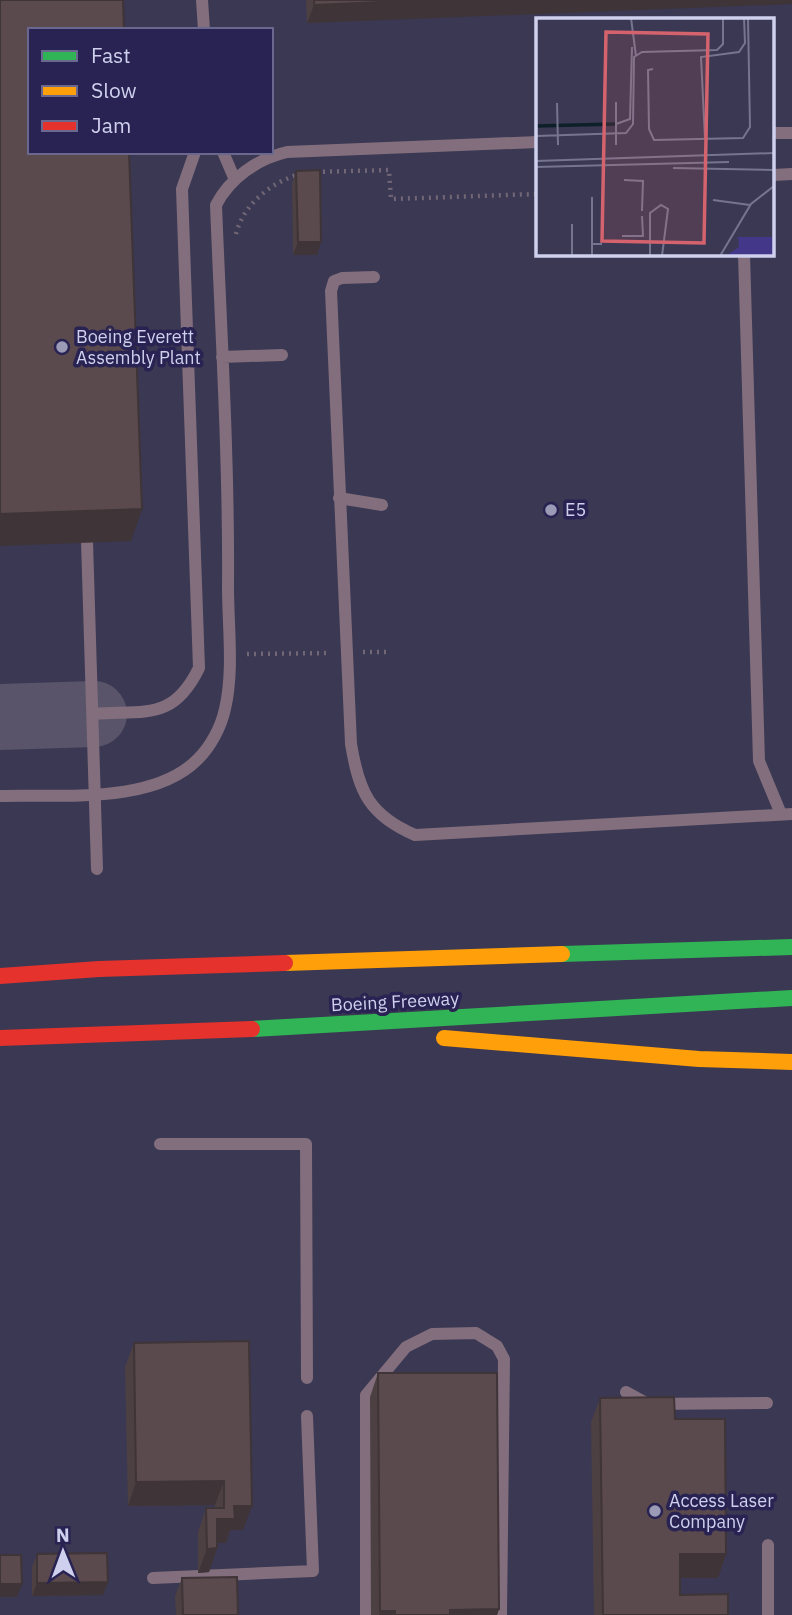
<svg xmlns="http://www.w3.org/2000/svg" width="792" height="1615" font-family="'IBM Plex Sans',sans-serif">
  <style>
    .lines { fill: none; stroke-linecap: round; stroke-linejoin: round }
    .taxiway { stroke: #5a546a; stroke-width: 66 }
    .path { stroke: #726776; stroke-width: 4.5; stroke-dasharray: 2 5; stroke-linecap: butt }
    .lane { stroke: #826e7d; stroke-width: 12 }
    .fast { stroke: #30b455; stroke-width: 16 }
    .slow { stroke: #ff9f0a; stroke-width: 16 }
    .jam { stroke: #e5322d; stroke-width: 16 }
    .wall { fill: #4d4043 }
    .shaded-wall { fill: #3f3437 }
    .building { fill: #5a4a4e; stroke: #3f3437; stroke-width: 2 }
    .poi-dot { fill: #9b9bb7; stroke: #282352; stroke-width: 2.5 }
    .labels { text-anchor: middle; stroke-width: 7; stroke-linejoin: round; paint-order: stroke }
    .poi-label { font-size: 18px; fill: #cfd0ee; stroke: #282352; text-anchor: start }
    .street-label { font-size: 18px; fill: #cfd0ee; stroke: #282352 }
    .inset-river { fill: none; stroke: #0d202a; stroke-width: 3.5 }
    .inset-road { fill: none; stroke: #767590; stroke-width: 2 }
    .view { fill: #d4636d; fill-opacity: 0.15; stroke: #d4636d; stroke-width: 3.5 }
    .inset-edge { fill: none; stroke: #cfd0ee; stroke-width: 3.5 }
  </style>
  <rect width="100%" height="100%" fill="#3a3852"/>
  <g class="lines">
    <path class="taxiway" d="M0 717 94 714"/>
    <path class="path" d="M316 172 389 170 391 199 538 194
      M236 234C244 203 272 182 300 174
      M363 652H387
      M247 654 330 653"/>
    <path class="lane" d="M202 0 204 30
      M773 133H792
      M223 152 235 180
      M773 175 792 174
      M744 254 759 761 781 814
      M374 277 342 278 334 281 331 291 351 744C359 792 369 815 415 835L792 814
      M222 357 282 355
      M339 498 382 505
      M87 541 97 869
      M94 714C146 710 173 721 199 668L182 189 195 152
      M0 796C60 794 153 805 198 759 211 746 221 727 225 709 234 671 228 626 228 587 229 460 221 332 216 205 230 178 257 159 287 152L538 142
      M160 1144H306L307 1378
      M626 1392 648 1404 767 1403
      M768 1545V1615
      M153 1578 313 1571 307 1416
      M366 1615V1395L406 1347 432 1334 476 1333 497 1346 504 1359 501 1615"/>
    <path class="fast" d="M562 954 792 947
      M252 1029 792 998"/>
    <path class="slow" d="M285 963 562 954
      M444 1038 699 1059 792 1062"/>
    <path class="jam" d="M0 976 99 969 285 963
      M0 1038 252 1029"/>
  </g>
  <path class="wall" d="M306 0H792L307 23Z
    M296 171 317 255H293L292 184Z
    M249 1341 243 1530H230L226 1543H217V1548L209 1572 198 1573V1532L206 1508H215V1505L128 1506 125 1367 134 1343Z
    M378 1373 499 1609 497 1615H371L370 1397Z
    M600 1398 675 1419 726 1554 718 1578H680V1595L728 1615H594L591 1422Z
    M37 1554 103 1595 32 1596V1567Z
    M182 1578 238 1615H176L175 1596Z"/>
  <path class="shaded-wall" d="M426 0H792V4L307 23 314 5Z
    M298 242H321L317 255H293Z
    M142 509 131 541 0 546V514Z
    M224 1481 215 1505 128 1506 136 1482Z
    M234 1506H252L243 1530H230L226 1543H208L217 1519Z
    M217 1548 209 1572 198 1573 207 1549Z
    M680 1554H726L718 1578H671Z
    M108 1582 103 1595 32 1596 37 1583Z
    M0 1584H22L17 1597H0Z
    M499 1609 497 1615H448L450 1610Z
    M380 1611H395L393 1615H379Z"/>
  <path class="building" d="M0 0H123L124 30H30V152H129L142 509 0 514Z
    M314 0H426L314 5Z
    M320 170 321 242H298L296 171Z
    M249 1341 252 1506H234L235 1519H217V1548L207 1549 206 1508H224V1481L136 1482 134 1343Z
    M378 1373H497L499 1609 450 1610V1615H395V1611H380Z
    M674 1397 675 1419H725L726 1554H680V1595L728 1594V1615H603L600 1398Z
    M107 1553 108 1582 37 1583V1554Z
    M0 1555H21L22 1584H0Z
    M237 1577 238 1615H183L182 1578Z"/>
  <g class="poi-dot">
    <circle cx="62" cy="347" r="7"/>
    <circle cx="551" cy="510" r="7"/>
    <circle cx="655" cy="1511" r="7"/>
  </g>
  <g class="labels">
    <g class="poi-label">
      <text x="76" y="343">Boeing Everett<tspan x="76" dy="21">Assembly Plant</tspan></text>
      <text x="565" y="516">E5</text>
      <text x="669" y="1507">Access Laser<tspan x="669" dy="21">Company</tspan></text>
    </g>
    <g class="street-label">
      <text transform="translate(395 1002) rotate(-3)" y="6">Boeing Freeway</text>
    </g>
  </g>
  <g transform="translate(536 18)">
    <rect width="238" height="238" fill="#3a3852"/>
    <path d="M202 219H238V238H189L203 229Z" fill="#423788"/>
    <path class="inset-river" d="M0 108 80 106"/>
    <path class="inset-road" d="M95 0 100 38M117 51 112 52 113 111 118 122 207 120 214 109 212 0M80 84V127M21 85 22 127M80 106 94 101 96 29M0 118 90 115 97 106 98 39 106 34 181 32 187 26V0M169 121 165 39 203 34 209 25 208 0M0 143 238 135M0 149 193 144M137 150 238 152M88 162 107 163 106 193M56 179V226M177 182 214 187M36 206V238M86 218H107L106 198M56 238V226H66M114 238V195L125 187 132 191 126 238M184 238 215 186 238 168"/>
    <path class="view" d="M70 14 172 16 168 225 66 223Z"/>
    <rect width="238" height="238" class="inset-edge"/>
  </g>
  <rect x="28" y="28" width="245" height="126" fill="#282352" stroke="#6b6890" stroke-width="2"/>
  <rect x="42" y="51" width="35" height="10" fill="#30b455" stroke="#6b6890" stroke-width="2"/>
  <text x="91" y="63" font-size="21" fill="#cfd0ee">Fast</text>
  <rect x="42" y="86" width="35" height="10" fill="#ff9f0a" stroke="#6b6890" stroke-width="2"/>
  <text x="91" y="98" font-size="21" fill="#cfd0ee">Slow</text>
  <rect x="42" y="121" width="35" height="10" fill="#e5322d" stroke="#6b6890" stroke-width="2"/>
  <text x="91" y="133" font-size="21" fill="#cfd0ee">Jam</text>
  <g transform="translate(63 1552) rotate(359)" stroke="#282352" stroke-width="5" paint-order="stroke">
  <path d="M0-5L12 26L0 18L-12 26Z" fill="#cfd0ee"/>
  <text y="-10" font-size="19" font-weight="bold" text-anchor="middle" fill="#cfd0ee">N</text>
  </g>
</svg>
